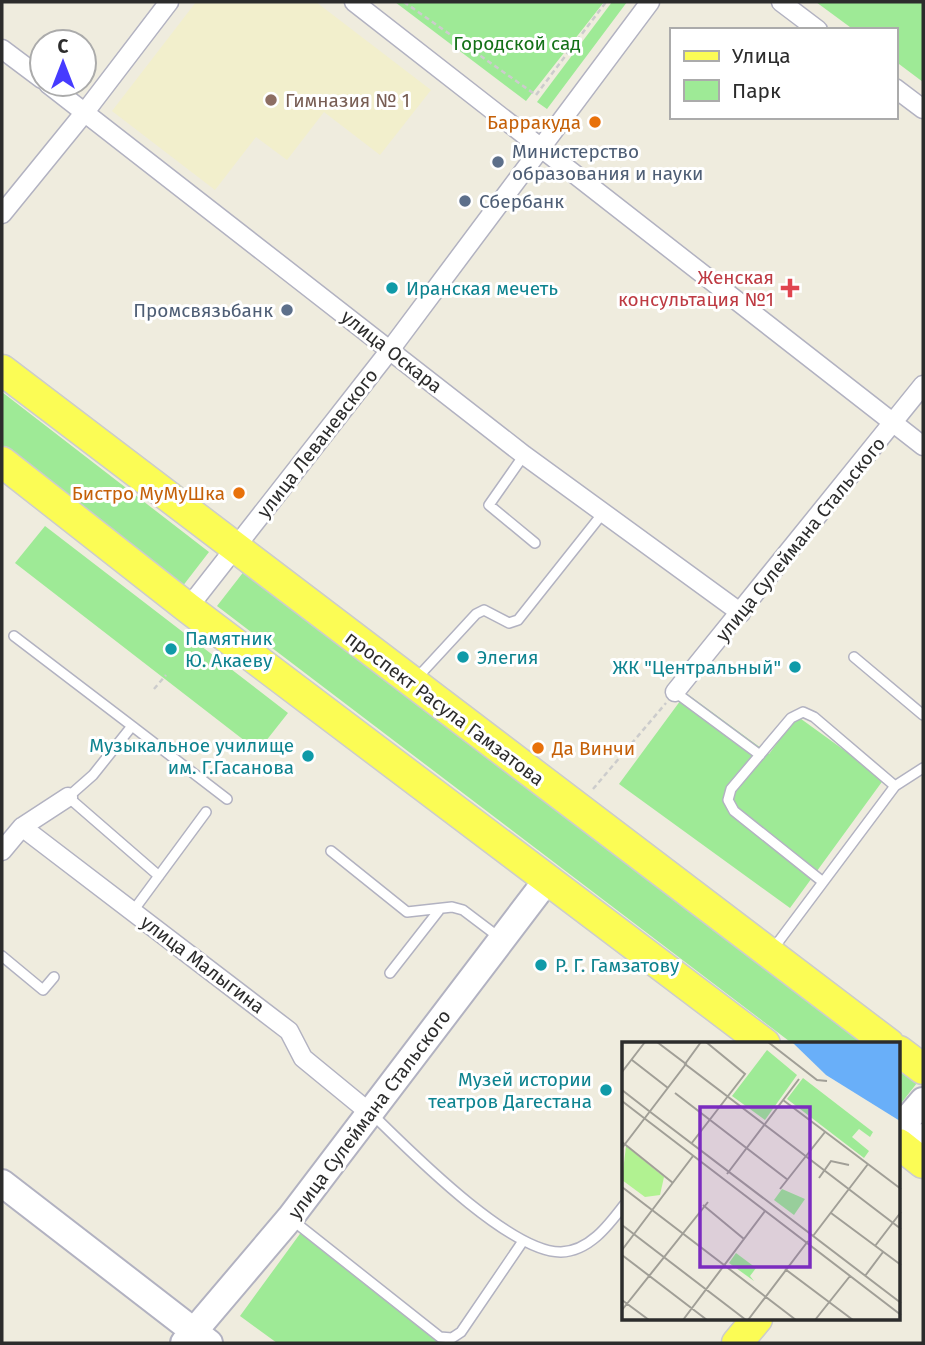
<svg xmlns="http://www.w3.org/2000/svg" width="925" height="1345" font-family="'Fira Sans',sans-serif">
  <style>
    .education { fill: #f2efcc }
    .green { fill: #9eea96 }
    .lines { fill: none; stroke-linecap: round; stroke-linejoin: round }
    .service-casing { stroke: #b2b2c1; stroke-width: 12 }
    .minor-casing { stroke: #b2b2c1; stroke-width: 21 }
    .secondary-casing { stroke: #b2b2c1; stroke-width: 30 }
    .primary-casing { stroke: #ccc; stroke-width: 33 }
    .path { stroke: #ccc; stroke-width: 2.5; stroke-dasharray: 5 3.5; stroke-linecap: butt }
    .service { stroke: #fff; stroke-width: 9 }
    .minor { stroke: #fff; stroke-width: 18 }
    .secondary { stroke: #fff; stroke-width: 26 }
    .primary { stroke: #fbfc55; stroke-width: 30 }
    .education-dot { fill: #8d6e63; stroke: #fff; stroke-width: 2.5 }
    .food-dot { fill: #e8710a; stroke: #fff; stroke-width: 2.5 }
    .service-dot { fill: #5c6f8a; stroke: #fff; stroke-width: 2.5 }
    .culture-dot { fill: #0f9aa8; stroke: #fff; stroke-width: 2.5 }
    .health-dot { fill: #e0444e; stroke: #fff; stroke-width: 2.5 }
    .labels { text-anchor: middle; stroke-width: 6; stroke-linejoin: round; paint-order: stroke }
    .park-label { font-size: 19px; fill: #147118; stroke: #fff }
    .education-label { font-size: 19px; fill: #785e54; stroke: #fff; text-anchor: start }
    .food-label { font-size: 19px; fill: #c56008; stroke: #fff; text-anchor: end }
    .service-label { font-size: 19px; fill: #4e5e75; stroke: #fff; text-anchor: start }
    .health-label { font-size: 19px; fill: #be3a42; stroke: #fff; text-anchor: end }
    .culture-label { font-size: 19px; fill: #0d838f; stroke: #fff; text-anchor: start }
    .street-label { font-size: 19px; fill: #2c2c2c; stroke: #fff }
    .inset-road { fill: none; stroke: #a19f97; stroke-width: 2 }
    .view { fill: #7b2cbf; fill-opacity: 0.15; stroke: #7b2cbf; stroke-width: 3.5 }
    .inset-edge { fill: none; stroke: #2c2c2c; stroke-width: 3.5 }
  </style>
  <rect width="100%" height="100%" fill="#efecde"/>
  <path class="education" d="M196 2H316L431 90 380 155 324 112 287 160 256 137 215 190 112 111Z"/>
  <path class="green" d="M395 2H604L526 101Z
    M612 2H627L547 109 537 102Z
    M816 2H923V82L895 61V30H854Z
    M2 392 209 552 182 587 2 447Z
    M45 526 288 713 258 751 15 563Z
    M245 570 867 1044H793L217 606Z
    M686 693 769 754 797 716 884 779 790 908 619 784Z
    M899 1068 917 1083 899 1106Z
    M302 1231 451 1343H277L240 1316Z"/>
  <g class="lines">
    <g class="service-casing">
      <path id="service" d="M524 455 489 505 535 543
        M14 636 132 726 93 775 68 797 159 876
        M854 657 923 715
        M416 679 476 614 484 610 509 623 518 620 603 513
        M675 692 760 755
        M132 726 227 799
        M331 851 407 912 452 907 463 910 500 938
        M823 882 734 811 728 800 731 789 791 718 803 712 814 717 895 786 923 768
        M133 911 206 812
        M773 949 895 786
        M2 956 43 990 54 977
        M390 973 440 909
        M372 1114C409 1150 510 1253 561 1252 589 1251 608 1226 624 1205
        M291 1219 440 1337 452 1338 461 1332 523 1241"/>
    </g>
    <g class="minor-casing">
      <path id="minor" d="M354 2 923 446
        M781 2 818 30
        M2 49 42 79
        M48 84 524 455 741 613
        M895 88 923 109
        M2 214 85 112 169 2
        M188 608 390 350 650 2
        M675 692 923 385
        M22 827 289 1031 303 1058 370 1113
        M2 851 22 827 68 797"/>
    </g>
    <g class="secondary-casing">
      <path id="secondary" d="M899 1137 905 1122 923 1101
        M903 1147 923 1137
        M2 1183 209 1343
        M184 1343 290 1218 547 880"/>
    </g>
    <g class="primary-casing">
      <path id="primary" d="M2 370 889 1044
        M2 462 188 608 765 1044
        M899 1051 923 1069
        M899 1144 923 1163
        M737 1343 757 1319"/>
    </g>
    <path class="path" d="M404 2 536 95 606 2
      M154 689 166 675
      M593 789 666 703"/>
    <use href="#service" class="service"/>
    <use href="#minor" class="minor"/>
    <use href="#secondary" class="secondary"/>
    <use href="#primary" class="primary"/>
  </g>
  <circle class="education-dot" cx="271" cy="100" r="7"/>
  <g class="food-dot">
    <circle cx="595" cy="122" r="7"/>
    <circle cx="239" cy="493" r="7"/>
    <circle cx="538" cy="748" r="7"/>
  </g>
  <g class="service-dot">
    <circle cx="498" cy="162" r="7"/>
    <circle cx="465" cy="201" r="7"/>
    <circle cx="287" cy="310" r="7"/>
  </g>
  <g class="culture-dot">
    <circle cx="392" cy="288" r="7"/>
    <circle cx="171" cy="649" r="7"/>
    <circle cx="463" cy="657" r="7"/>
    <circle cx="795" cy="667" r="7"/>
    <circle cx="308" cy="756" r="7"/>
    <circle cx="541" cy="965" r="7"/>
    <circle cx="606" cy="1090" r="7"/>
  </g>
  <path class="health-dot" d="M786.5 277.5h7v7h7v7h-7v7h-7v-7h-7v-7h7z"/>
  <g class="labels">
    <g class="park-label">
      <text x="517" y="50">Городской сад</text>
    </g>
    <g class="education-label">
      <text x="285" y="107">Гимназия № 1</text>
    </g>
    <g class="food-label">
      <text x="581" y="129">Барракуда</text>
      <text x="225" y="500">Бистро МуМуШка</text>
      <text x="552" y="755" text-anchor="start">Да Винчи</text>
    </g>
    <g class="service-label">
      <text x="512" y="158">Министерство<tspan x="512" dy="22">образования и науки</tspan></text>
      <text x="479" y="208">Сбербанк</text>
      <text x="273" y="317" text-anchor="end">Промсвязьбанк</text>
    </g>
    <g class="health-label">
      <text x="774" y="284">Женская<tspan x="774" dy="22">консультация №1</tspan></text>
    </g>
    <g class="culture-label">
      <text x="406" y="295">Иранская мечеть</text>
      <text x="185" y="645">Памятник<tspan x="185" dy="22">Ю. Акаеву</tspan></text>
      <text x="477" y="664">Элегия</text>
      <text x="781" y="674" text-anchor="end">ЖК "Центральный"</text>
      <text x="294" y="752" text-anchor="end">Музыкальное училище<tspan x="294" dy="22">им. Г.Гасанова</tspan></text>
      <text x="555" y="972">Р. Г. Гамзатову</text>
      <text x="592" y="1086" text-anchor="end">Музей истории<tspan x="592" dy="22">театров Дагестана</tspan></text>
    </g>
    <g class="street-label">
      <text transform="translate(392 351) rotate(38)" y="7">улица Оскара</text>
      <text transform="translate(317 443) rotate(-52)" y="7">улица Леваневского</text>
      <text transform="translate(800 539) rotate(-51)" y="7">улица Сулеймана Стальского</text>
      <text transform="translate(445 708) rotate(37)" y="7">проспект Расула Гамзатова</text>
      <text transform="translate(203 964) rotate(37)" y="7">улица Малыгина</text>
      <text transform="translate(369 1114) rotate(-53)" y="7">улица Сулеймана Стальского</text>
    </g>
  </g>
  <g transform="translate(622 1042)">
    <rect width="278" height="278" fill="#efecde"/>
    <path d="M145 8 175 33 143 78 110 54ZM181 36 251 90 248 95 237 87 230 95 247 109 242 116 165 57ZM160 147 183 157 172 173 152 158ZM114 211 134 226 128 234 132 239 107 221Z" fill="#9eea96"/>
    <path d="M4 104 42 135 38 153 23 155 0 138Z" fill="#b1f291"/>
    <path d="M170 0H278V79L204 33Z" fill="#69aff9"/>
    <path class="inset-road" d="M79 0 63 22 279 187M146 0 195 38 205 39M10 18 46 46M0 30 23 0M0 48 27 69M53 51 166 138M161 58 279 147M0 59 22 76M27 69 279 261M22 76 279 273M0 100 51 141M69 102 123 32 84 0M0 106 64 22 35 0M105 132 177 37M197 136 209 119 227 123M0 145 174 278M158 147 203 90M81 163 122 197M209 171 279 223M0 183 124 278M191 194 246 122M253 204 279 170M0 208 71 114M0 213 85 278M163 227 231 278M243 234 261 210M0 258 27 278M0 268 86 160M61 278 143 169M126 278 186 199M193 278 228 234"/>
    <path class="view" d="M78 65H188V225H78Z"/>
    <rect width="278" height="278" class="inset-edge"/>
  </g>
  <rect width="925" height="1345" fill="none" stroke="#2c2c2c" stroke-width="7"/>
  <rect x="670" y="28" width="228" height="91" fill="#ffffff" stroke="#ababab" stroke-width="2"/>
  <rect x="684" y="51" width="35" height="10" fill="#fbfc55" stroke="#ababab" stroke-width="2"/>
  <text x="732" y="63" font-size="21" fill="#2c2c2c">Улица</text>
  <rect x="684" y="80" width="35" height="21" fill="#9eea96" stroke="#ababab" stroke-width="2"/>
  <text x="732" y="98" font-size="21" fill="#2c2c2c">Парк</text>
  <g transform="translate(63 63)"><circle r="33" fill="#ffffff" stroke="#ababab" stroke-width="2"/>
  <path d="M0-5L12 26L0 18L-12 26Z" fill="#463bff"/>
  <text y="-10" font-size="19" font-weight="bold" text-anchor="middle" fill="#2c2c2c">С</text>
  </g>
</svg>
